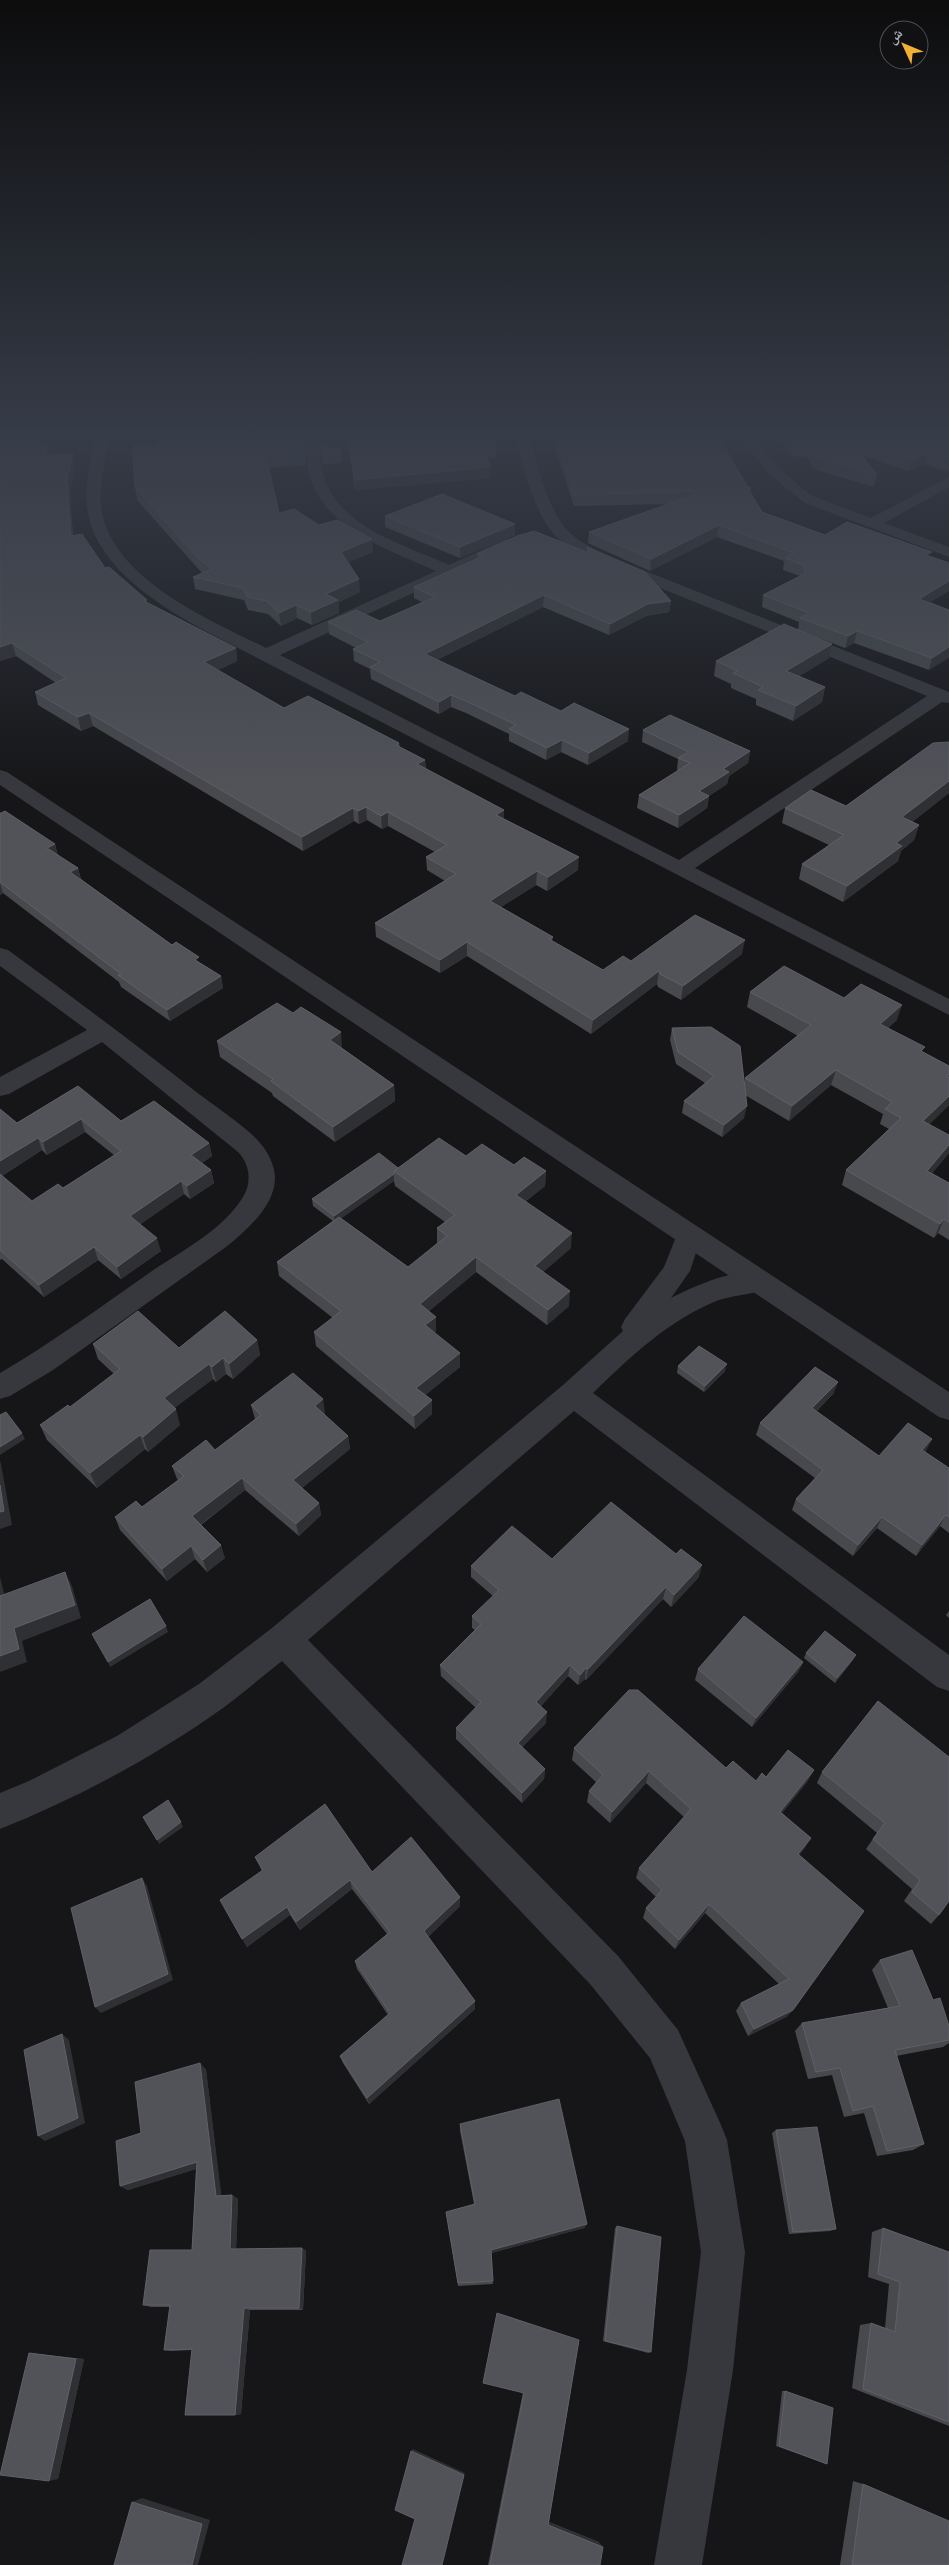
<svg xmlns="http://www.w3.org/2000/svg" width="949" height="2565" font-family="'Alegreya Sans','Noto Naskh Arabic',sans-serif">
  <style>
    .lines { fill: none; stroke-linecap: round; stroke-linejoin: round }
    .minor { fill: #37383d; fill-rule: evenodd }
    .tertiary { fill: #37383d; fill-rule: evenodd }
    .wall { fill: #47494d; fill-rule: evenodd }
    .shaded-wall { fill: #2f3033 }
    .building { fill: #525359; stroke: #5f6168 }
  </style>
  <rect width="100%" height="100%" fill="#161618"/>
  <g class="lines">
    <path class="minor" d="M0 433H95L89 437 0 441Z
      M96 433H110C106 457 99 482 101 506 109 578 210 620 266 648L436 571C392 551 332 532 312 483 306 468 306 450 304 433H318C320 449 320 468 326 483 345 529 407 546 449 565L506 539H516L519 542 516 545 280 655 679 860 927 696 611 568C595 561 577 554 563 543 533 518 525 469 514 433H528C537 462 547 511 569 532 584 546 604 554 623 562L949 692V703L942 702 695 868 949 999V1015L211 634C163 608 93 567 87 506 84 482 92 457 96 433Z
      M738 433H751L778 467 804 490 815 497 871 518 949 477V487L884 523 949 547V557L805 503 768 473Z
      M0 948 8 950C71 996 134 1043 195 1091 213 1105 247 1127 260 1143 268 1152 275 1166 275 1178 275 1206 246 1231 226 1247L53 1370 10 1396 0 1399V1373C53 1342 102 1306 152 1271 183 1250 223 1230 243 1197 252 1183 250 1164 238 1152L102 1042 9 1094 0 1096V1077L87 1030 0 966Z
      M689 1224 698 1227 702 1234 690 1271 671 1298C694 1286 742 1265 768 1273L772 1281 768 1289C752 1294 735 1295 719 1300 670 1319 630 1357 593 1393L949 1655V1691L937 1687 574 1411 308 1640 618 1956 678 2030 721 2125 727 2140 745 2252 733 2370 702 2565H654L687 2370 701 2252 685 2141 650 2058 590 1984 282 1661C263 1676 243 1693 223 1708 154 1757 78 1798 0 1829V1793L29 1781 117 1736 199 1684 272 1628 563 1385 623 1331 621 1327 625 1319 664 1267 680 1227Z"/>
    <path class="tertiary" d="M0 770 7 772 949 1392V1420L939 1417 0 785Z"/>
  </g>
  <path class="wall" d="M356 433H492L496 448V458L488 459 491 467V478L355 490 349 448 348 438 356 437Z
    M550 433H716L747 487 751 488 750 492 762 512 825 535 930 557V602L949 610 929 670 854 643 845 648 798 630 799 622 762 607 763 595 800 576 783 570 784 561 717 537 650 571 588 543 589 532 670 504 574 506Z
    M777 433H949V472L924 464 909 471 862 455 877 475 874 487 814 469 807 457 792 456Z
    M198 436 303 437 306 465 269 468 279 513 319 525 373 552 348 562 360 592 339 602V613L312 625 297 618 281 626 268 614 248 610 244 600 195 589 193 577 202 573 137 500 135 487 156 445Z
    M40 444H47L49 454 75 465 70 493 73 536 105 568 147 602 236 648 237 661 218 670 284 708 399 743 400 747 425 760 426 769 504 819 578 870 547 891 536 885 501 907 553 937 552 941 603 970 631 961 742 954 681 1000 658 987 657 984 591 1034 467 956 440 973 376 937 375 923 445 881 427 870 426 857 435 852 388 826 382 829 367 820 359 824 354 821 303 851 93 726 81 731 38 705 35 692 56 683 16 656 0 661Z
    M321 444 341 451 342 463 323 464Z
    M385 516 515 535 460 558 385 527Z
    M587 547 671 601 669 612 646 616 609 635 543 607 437 660 515 696 628 741 588 765 561 752 546 760 509 741V734L466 713 451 707 439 714 371 679 370 669 354 661 353 649 356 648 329 634 328 622 380 621 422 602 414 598V587L477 559V554L587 552Z
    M829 658 799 676 825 687 822 702 793 721 756 705V699L731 688V684L714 676 716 661Z
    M643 730 750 751 748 763 729 776 727 784 709 796 707 808 678 828 637 808 639 795 678 771 677 770 678 759 642 742Z
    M949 742V793L912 822 919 825 914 840 901 851 898 861 843 902 799 879 802 864 829 845 782 823 785 808 846 806Z
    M0 813 55 844 58 856 78 868 81 879 172 945 221 976 223 988 170 1021 121 987 119 982 3 893 0 895Z
    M750 992 844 998 897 1020 888 1028 923 1052 949 1066V1105L929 1124 949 1153 932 1173 949 1183V1240L938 1233 934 1238 842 1185 846 1170 889 1129 880 1124 883 1114 831 1085 789 1121 745 1095 744 1118 722 1137 682 1113 684 1101 705 1083 676 1064 670 1040 672 1028 744 1084 745 1078 798 1036 747 1007Z
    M217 1041 342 1048 394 1085 395 1101 335 1142 273 1096 272 1093 220 1057Z
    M78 1086 121 1121 209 1143 212 1156 202 1163 211 1170 214 1183 190 1199 184 1194 140 1224 161 1251 121 1279 98 1260 44 1297 2 1259 0 1260V1109L17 1123ZM85 1132 114 1155 63 1188 32 1201 2 1176 42 1150 47 1155Z
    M466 1156 546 1171 545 1186 526 1201 571 1248 543 1272 569 1306 547 1325 476 1272 429 1311 436 1331 434 1333 460 1367 425 1395 432 1400V1414L415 1429 316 1346 314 1332 333 1318 279 1276 277 1262 333 1221 313 1206 312 1199 398 1168ZM394 1181 395 1186 445 1222 437 1228V1243L408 1267 341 1218Z
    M257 1340 260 1355 233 1379 226 1374 216 1382 213 1379 174 1408 180 1425 148 1452 145 1449 97 1488 47 1440 40 1425 70 1407 114 1374 98 1359 93 1344 179 1348Z
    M678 1366 725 1371 704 1392 677 1373Z
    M838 1382 833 1394 816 1412 879 1456 926 1451 925 1452 949 1468V1533L940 1526 916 1556 877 1528 853 1556 792 1510 796 1499 815 1478 756 1435 760 1423Z
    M251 1405 325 1413 324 1414 348 1436 350 1449 302 1488 319 1503 321 1515 299 1536 245 1490 201 1525 225 1558 207 1572 195 1559 167 1581 120 1530 115 1517 142 1507 178 1480 177 1479 172 1466 215 1450 255 1419Z
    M552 1559 699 1577 671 1607 663 1599 586 1680 585 1679 578 1685 568 1676 541 1706 546 1723 522 1747 545 1769 544 1779 522 1803 456 1739V1728L476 1708 441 1676 440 1665 475 1630 472 1628V1616L493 1596 471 1577V1566Z
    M949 1611V1618L946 1615Z
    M806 1653 853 1660 835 1683 804 1658Z
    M803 1662 798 1672 752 1727 695 1680 698 1669Z
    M878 1701 939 1915 931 1924 904 1901 912 1889 866 1849 877 1833 817 1783 822 1772Z
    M574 1748 726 1768 756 1781 766 1777 814 1770 807 1782 782 1813 811 1838 799 1855 793 2010 786 2017 748 2036 736 2011 741 2003 779 1984 705 1913 675 1949 643 1918 646 1908 656 1897 636 1878 639 1868 684 1817 646 1783 610 1823 587 1802 589 1791 596 1782 572 1760Z
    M255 1857 372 1872 460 1897V1906L428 1937 475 2001V2009L369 2104 343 2063 340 2056 388 2015 357 1969 355 1961 387 1934 352 1889 300 1930 290 1915 247 1947 225 1909 262 1871Z
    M880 1960 933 2000 949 2026V2043L943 2047 896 2056 924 2144 913 2150 877 2156 864 2113 844 2117 832 2075 808 2079 795 2031 802 2023 888 2008 872 1970Z
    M200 2063 206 2070 221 2196 232 2195 238 2199 236 2249 302 2248 306 2251 303 2310H250L241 2414 235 2415 192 2350 172 2351 164 2350 170 2307H151L143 2305 192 2250 196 2169 128 2190 120 2186 141 2133Z
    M460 2124 587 2224 584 2228 491 2253 493 2284 458 2286 446 2212 474 2204 460 2131Z
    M776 2130 836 2229 830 2231 789 2234 772 2133Z
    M617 2226 651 2352 648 2353 603 2341 615 2228Z
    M883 2228 949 2252V2426L852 2388 860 2325 871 2323 885 2328 889 2284 868 2277 872 2232Z
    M579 2340 549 2522 599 2542 600 2565H488L523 2392Z
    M29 2353 84 2359 58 2479Z
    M782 2391H785L827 2464 776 2446Z
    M853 2481 863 2484 949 2565H840Z"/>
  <path class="shaded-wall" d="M47 444 49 455H45Z
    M73 453 75 465 70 493 73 548 71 536 67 481Z
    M926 453 924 464 909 471 912 460Z
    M491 467V478L355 490V480Z
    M515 524V535L460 558V547Z
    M719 525 717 537 650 571 651 559Z
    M372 539 373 552 342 565 341 552Z
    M359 579 360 592 339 602V613L312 625 311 612 326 594Z
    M949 581V591L916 611 919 599Z
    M544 595 543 607 425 666V654Z
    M671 601 669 612 646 616 609 635 610 624 648 604Z
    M296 605 297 618 281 626 279 613Z
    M857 631 854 643 845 648 848 636Z
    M12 643 16 656 0 661V647Z
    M832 644 829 658 784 686 786 671Z
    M949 647V658L929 670 932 658Z
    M236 648 237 661 206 675 204 662Z
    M825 687 822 702 793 721 796 706Z
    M451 695V707L439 714V702Z
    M89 713 93 726 81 731 78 717Z
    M629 729 628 741 588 765 589 753Z
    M562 740 561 752 546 760 547 748Z
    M750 751 748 763 729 776 727 784 709 796 707 808 678 828 679 815 699 791 723 769Z
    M425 760 426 773 417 764Z
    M949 781V793L898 833 902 817Z
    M366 807 367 820 359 824 358 811Z
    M353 808 354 821 303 851 302 837Z
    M504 810V823L496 815Z
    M388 812V826L382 829 381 816Z
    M919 825 914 840 901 851 898 861 843 902 847 886 896 843Z
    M55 844 58 856 47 848Z
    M579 857 578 870 547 891 548 877Z
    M78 868 81 880 70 872Z
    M537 871 536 885 490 914V901Z
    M0 883 3 893 0 895Z
    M745 940 742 954 681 1000 683 986Z
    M467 942V956L440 973V960Z
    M659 971 657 984 591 1034 593 1020Z
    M221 976 223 988 170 1021 167 1010Z
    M902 1005 897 1020 875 1039 880 1024Z
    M341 1032 342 1048 331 1056 330 1040Z
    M836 1070 831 1085 789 1121 792 1106Z
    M394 1085 395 1101 335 1142 333 1127Z
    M949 1096V1105L918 1136 923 1121Z
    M747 1106 744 1118 722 1137 724 1125Z
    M81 1119 85 1132 47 1155 43 1142Z
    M38 1138 42 1150 0 1177V1161Z
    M209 1143 212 1156 194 1168 191 1155Z
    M949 1145V1153L922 1186 927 1171Z
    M211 1170 214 1183 190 1199 187 1186Z
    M546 1171 545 1186 515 1209 516 1195Z
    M394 1174V1181L335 1223 334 1216Z
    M181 1181 184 1194 134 1229 130 1216Z
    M944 1219 938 1233 934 1238 940 1224Z
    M572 1233 571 1248 534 1280 535 1266Z
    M157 1238 161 1251 121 1279 117 1267Z
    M94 1247 98 1260 44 1297 39 1285Z
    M476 1257V1272L421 1318 420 1304Z
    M570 1291 569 1306 547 1325 548 1310Z
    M436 1317V1331L426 1340 425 1325Z
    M257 1340 260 1355 233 1379 229 1364Z
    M460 1353V1367L417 1402 416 1388Z
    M223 1358 226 1374 216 1382 212 1367Z
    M209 1364 213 1379 168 1413 164 1398Z
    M727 1364 725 1371 704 1392 705 1386Z
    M838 1382 833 1394 808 1420 812 1408Z
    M323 1399 325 1413 317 1419 315 1406Z
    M432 1400V1414L415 1429 414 1416Z
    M176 1409 180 1425 148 1452 143 1437Z
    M22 1433 25 1439 0 1455V1447Z
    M140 1435 145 1449 97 1488 90 1473Z
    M348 1436 350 1449 296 1493 293 1480Z
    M932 1439 926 1451 917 1461 922 1450Z
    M0 1461 1 1464 12 1525 0 1529Z
    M242 1478 245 1490 196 1528 192 1516Z
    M319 1503 321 1515 299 1536 296 1524Z
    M946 1515 940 1526 916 1556 922 1545Z
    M882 1517 877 1528 853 1556 858 1545Z
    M221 1545 225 1558 207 1572 203 1560Z
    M191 1546 195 1559 167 1581 162 1569Z
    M702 1565 699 1577 671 1607 674 1595Z
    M65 1572 72 1586 81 1618 22 1641 27 1662 0 1672V1656L14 1628Z
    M0 1577 8 1610 0 1596Z
    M666 1587 663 1599 586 1680 588 1669Z
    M166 1626 168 1632 110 1667 108 1662Z
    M856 1655 853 1660 835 1683 837 1678Z
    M803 1662 798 1672 752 1727 756 1718Z
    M570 1665 568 1676 535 1713 536 1702Z
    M586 1668 585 1679 578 1685 580 1675Z
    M547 1712 546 1723 517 1753 518 1743Z
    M545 1769 544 1779 522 1803V1793Z
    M814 1770 807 1782 775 1822 780 1812Z
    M649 1771 646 1783 610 1823 612 1812Z
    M181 1822 183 1827 159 1844 157 1840Z
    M811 1838 805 1848 792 1864 798 1854Z
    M142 1878 147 1886 173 1980 101 2013 95 2007Z
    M350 1880 352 1889 300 1930 296 1922Z
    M460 1897V1906L425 1940 424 1931Z
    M709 1904 705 1913 675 1949 679 1940Z
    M287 1907 290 1915 247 1947 242 1939Z
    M475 2001V2009L369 2104 367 2098Z
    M793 2010 786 2017 748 2036 754 2029Z
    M62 2034 69 2040 85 2123 45 2141 38 2136Z
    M200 2063 206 2070 222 2200 216 2196Z
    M197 2162 203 2167 128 2190 120 2186Z
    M232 2195 238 2199 236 2252 230 2249Z
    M587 2224 584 2228 491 2253V2250Z
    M302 2248 306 2251 303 2310 299 2308Z
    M244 2308 250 2310 241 2414 235 2415Z
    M76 2359H84L58 2479 49 2481Z
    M413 2449 465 2473 464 2475 411 2451Z
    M142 2498 210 2520 198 2565H192L132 2502Z
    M546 2521 599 2542 603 2547 548 2525Z"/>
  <path class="building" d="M157 433H196V436L244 433H294L303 437 304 453 266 456 279 513 294 509 319 525 337 520 372 539 341 552 359 579 326 594 338 600 311 612 296 605 279 613 267 601 247 597 243 588 193 577 212 569 198 558 135 487 132 446 156 445Z
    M356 433H492L496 448 484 449 491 467 355 480 348 438 357 437Z
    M554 433H716L747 486H745L751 488 749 490 762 512 825 535 847 522 932 552 926 555 949 563V581L919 599 949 610V647L932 658 857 631 848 636 800 618 809 613 763 595 806 573 803 565 785 558 794 553 719 525 651 559 589 532 705 491 574 495Z
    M786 433H949V460L926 453 912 460 850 439 877 475 816 458 809 446 794 445Z
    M38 438 37 444H47L45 455 73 453 67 481 71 536 82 534 105 568 109 567 147 600 144 601 236 648 204 662 284 708 308 696 399 743 396 745 425 760 417 764 504 810 496 815 579 857 548 877 537 871 490 901 553 937 549 939 603 970 623 956 631 961 695 915 745 940 683 986 660 974 659 971 593 1020 467 942 440 960 375 923 456 874 426 857 447 845 388 812 381 816 366 807 358 811 353 808 302 837 89 713 78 717 35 692 66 678 12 643 0 647V439Z
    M321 444 341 451 322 453Z
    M442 494 515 524 460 547 385 516Z
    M534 531 589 553 587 547 645 572 671 601 648 604 610 624 544 595 425 654 515 696 521 692 561 711 574 703 629 729 589 753 562 740 547 748 509 729 516 725 466 701 451 695 439 702 370 667 380 662 353 649 368 642 328 622 356 610 380 621 435 597 414 587 483 556 477 554 517 536Z
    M784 624 832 644 786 671 825 687 796 706 758 690 763 687 733 673 738 671 716 661Z
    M670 715 750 751 723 769 729 772 699 791 709 796 679 815 639 795 690 763 678 758 689 752 643 730Z
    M949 742V781L902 817 919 825 896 843 902 846 847 886 802 864 844 835 785 808 811 790 846 806 933 743Z
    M5 811 55 844 47 848 78 868 70 872 172 945 176 942 199 957 195 960 221 976 167 1010 118 975 121 974 0 882V813H1Z
    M784 966 844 998 861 984 902 1005 880 1024 925 1047 921 1051 949 1066V1074L946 1076 949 1078V1096L923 1121 949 1135V1145L927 1171 949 1183V1222L944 1219 940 1224 846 1170 901 1118 885 1109 892 1102 836 1070 792 1106 745 1078 811 1025 750 992Z
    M277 1003 293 1013 301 1007 341 1032 330 1040 394 1085 333 1127 271 1081 273 1079 217 1041Z
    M711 1027 740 1046 747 1106 724 1125 684 1101 714 1076 678 1052 672 1028Z
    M78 1086 121 1121 154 1101 209 1143 191 1155 211 1170 187 1186 181 1181 130 1216 157 1238 117 1267 94 1247 39 1285 0 1250V1174L32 1201 58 1184 63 1188 121 1151 81 1119 43 1142 38 1138 0 1161V1109L17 1123Z
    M439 1138 466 1156 482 1144 514 1165 524 1157 546 1171 516 1195 572 1233 535 1266 570 1291 548 1310 476 1257 420 1304 436 1317 425 1325 460 1353 416 1388 432 1400 414 1416 314 1332 341 1311 277 1262 339 1217 408 1267 447 1236 437 1228 455 1215 394 1171Z
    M379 1153 398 1168 394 1171V1174L334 1216 312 1199Z
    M138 1311 179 1348 225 1311 257 1340 229 1364 223 1358 212 1367 209 1364 164 1398 176 1409 143 1437 140 1435 90 1473 40 1425 68 1405 70 1407 120 1369 93 1344Z
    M699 1346 727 1364 705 1386 678 1366Z
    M815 1367 838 1382 812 1408 879 1456 908 1423 932 1439 922 1450 949 1468V1517L946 1515 922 1545 882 1517 858 1545 796 1499 823 1470 760 1423Z
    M293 1373 323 1399 315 1406 348 1436 293 1480 319 1503 296 1524 242 1478 192 1516 221 1545 203 1560 191 1546 162 1569 115 1517 136 1501 142 1507 184 1476 172 1466 206 1440 215 1450 261 1415 251 1405Z
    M6 1412 22 1433 0 1447V1415Z
    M0 1485 4 1511 0 1512Z
    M611 1502 676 1554 681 1549 702 1565 674 1595 666 1587 588 1669 586 1668 580 1675 570 1665 536 1702 547 1712 518 1743 545 1769 522 1793 456 1728 481 1702 440 1665 481 1624 472 1616 499 1590 471 1566 512 1526 552 1559Z
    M65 1572 75 1605 14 1628 19 1649 0 1656V1596Z
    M150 1599 166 1626 108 1662 92 1634Z
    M744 1616 803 1662 756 1718 698 1669Z
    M825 1631 856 1655 837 1678 806 1653Z
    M629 1690H638L726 1768 733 1761 756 1781 762 1773 766 1777 788 1750 814 1770 780 1812 811 1838 798 1854 864 1911 793 2010 754 2029 741 2003 789 1979 709 1904 679 1940 646 1908 662 1890 639 1868 691 1809 649 1771 612 1812 589 1791 603 1775 574 1748Z
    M878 1701 949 1757V1901L939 1915 912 1892 920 1880 873 1839 885 1823 822 1772Z
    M168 1800 181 1822 157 1840 143 1817Z
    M325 1804 372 1872 411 1837 460 1897 424 1931 475 2001 367 2098 340 2056 390 2013 355 1961 390 1932 350 1880 296 1922 287 1907 242 1939 220 1900 263 1870 255 1857Z
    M142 1878 168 1974 95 2007 71 1908Z
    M912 1950 933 2000 940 1998 949 2026V2040L895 2050 924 2144 887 2151 873 2106 853 2111 840 2068 816 2072 802 2023 900 2006 880 1960Z
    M62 2034 78 2118 38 2136 24 2050Z
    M200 2063 216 2196 232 2195 230 2249 302 2248 299 2308H244L235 2415H185L192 2349 164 2350 170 2305H143L150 2250H192L197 2162 120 2186 116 2141 141 2133 135 2082Z
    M559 2099 587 2224 491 2250 493 2281 458 2283 446 2212 475 2204 460 2124Z
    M817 2127 836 2229 793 2232 776 2130Z
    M617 2226 661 2237 651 2352 605 2341Z
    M883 2228 949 2252V2422L863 2389 871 2323 895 2332 900 2282 878 2274Z
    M497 2313 579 2340 548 2525 603 2547 600 2565H490L524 2393 483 2383Z
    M29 2353 76 2359 49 2481 0 2475Z
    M785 2391 833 2408 827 2464 779 2446Z
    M411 2451 464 2475 442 2565H402L415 2519 395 2510Z
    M863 2484 949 2521V2565H852Z
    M132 2502 202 2524 192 2565H114Z"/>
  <linearGradient id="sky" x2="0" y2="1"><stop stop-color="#0c0c0d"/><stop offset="0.55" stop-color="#363c48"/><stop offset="1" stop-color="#363c48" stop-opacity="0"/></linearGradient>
  <rect width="949" height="793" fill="url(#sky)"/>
  <g transform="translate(904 45) rotate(314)"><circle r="24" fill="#111113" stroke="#4d4f55"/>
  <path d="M0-4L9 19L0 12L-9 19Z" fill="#f2b134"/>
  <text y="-8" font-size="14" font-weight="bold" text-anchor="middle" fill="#a8adb8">ش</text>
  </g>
</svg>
